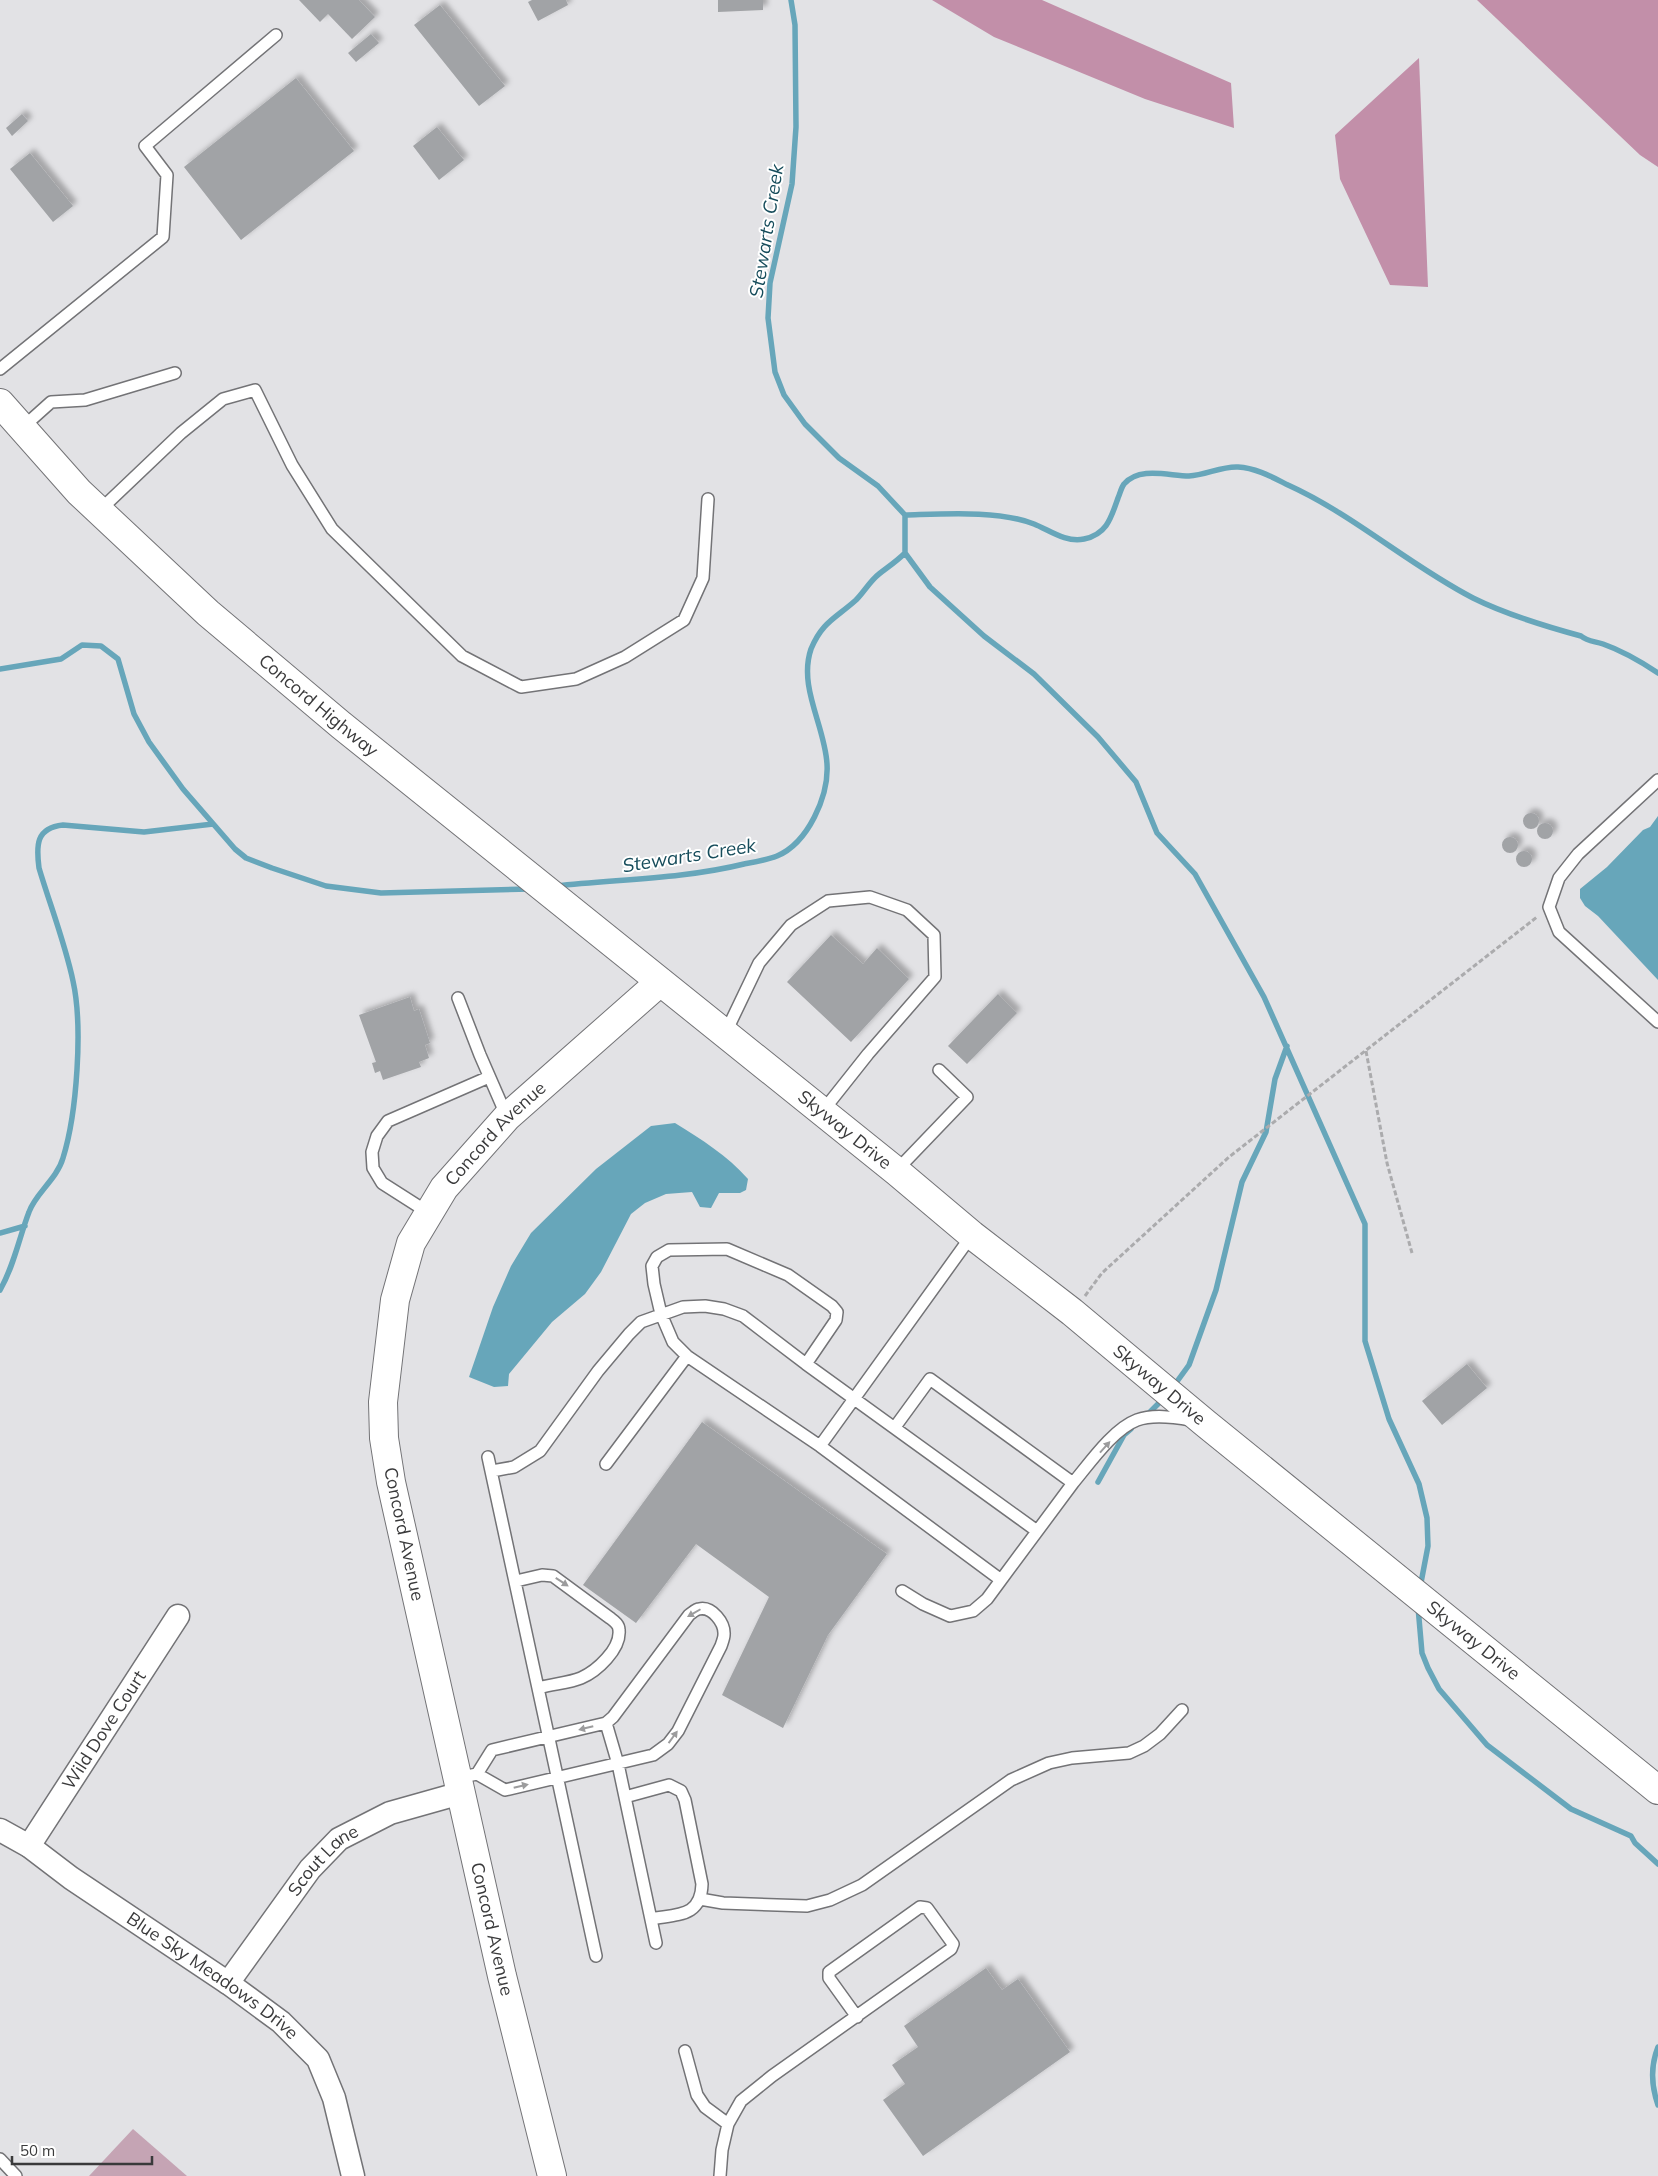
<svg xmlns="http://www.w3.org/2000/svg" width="1658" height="2176" font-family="Mulish,sans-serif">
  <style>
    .green { fill: #c5a4b4 }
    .forest { fill: #c28fa9 }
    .water { fill: #67a6ba }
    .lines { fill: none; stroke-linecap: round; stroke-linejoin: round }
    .stream { stroke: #67a6ba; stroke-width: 5.5 }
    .building { fill: #a1a3a6; filter: url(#shadow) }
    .lane-casing { stroke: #737376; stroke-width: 14 }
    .street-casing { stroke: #737376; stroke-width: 25 }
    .secondary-casing { stroke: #737376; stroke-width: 30 }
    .highway-casing { stroke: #737376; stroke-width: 30 }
    .path { stroke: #ababad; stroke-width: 3; stroke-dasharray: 5 2.5; stroke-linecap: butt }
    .lane { stroke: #fff; stroke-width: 11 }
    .street { stroke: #fff; stroke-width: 22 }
    .secondary { stroke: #fff; stroke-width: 28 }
    .highway { stroke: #fff; stroke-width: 28 }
    .oneway { fill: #9c9c9d }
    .labels { text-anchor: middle; stroke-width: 4; stroke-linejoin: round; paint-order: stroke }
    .street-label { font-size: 18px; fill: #3a3a3b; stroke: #fff }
    .water-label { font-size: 19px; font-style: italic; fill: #164c5b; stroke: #fff }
  </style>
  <defs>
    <filter id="shadow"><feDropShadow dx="4.5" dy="-4.5" stdDeviation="2.5" flood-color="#0004"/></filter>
  </defs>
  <rect width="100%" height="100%" fill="#e2e2e5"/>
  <path class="green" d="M133 2129 187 2176H89Z"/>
  <path class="forest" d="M932 0H1042L1231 83 1234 128 1145 99 994 37Z
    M1477 0H1658V167L1640 155Z
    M1419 58 1428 287 1390 285 1340 179 1335 135Z"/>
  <path class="water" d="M1658 816V980L1598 916 1585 906 1580 898V889L1607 867 1643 830 1650 827Z
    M675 1123C702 1140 727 1155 748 1179L746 1190 740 1193H719L711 1208 700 1207 692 1192 666 1194 645 1203 631 1214 601 1272 585 1294 552 1322 509 1374 508 1386 494 1387 469 1377 493 1307 511 1266 531 1233 596 1169 651 1126Z"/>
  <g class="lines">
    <path class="stream" d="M905 515C943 514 999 510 1034 524 1049 530 1066 543 1084 539 1107 534 1111 518 1118 498 1120 494 1121 488 1124 484 1140 466 1169 476 1189 476 1206 475 1222 466 1238 467 1256 468 1272 477 1288 485 1354 515 1409 565 1473 598 1507 615 1544 626 1581 636 1588 642 1595 641 1603 644 1623 651 1640 661 1658 673
      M905 553 930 587 984 636 1034 674 1098 737 1136 782 1157 833 1195 874 1264 997 1365 1224V1341L1389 1419 1419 1484 1427 1518 1428 1546 1420 1588
      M0 669 61 659 82 645 101 646 118 659 134 714 149 742 183 789 235 849 246 858 272 868 326 886 381 893 530 889
      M556 886C619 879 683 879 744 864 755 862 767 860 777 856 808 843 829 796 827 764 825 726 798 687 811 649 822 622 836 618 856 600 864 592 870 581 879 574 888 567 897 561 905 553V515L878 486 839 458 805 424 784 395 775 372 768 318 770 283 792 184 796 127 795 25 791 0
      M0 1233 25 1226
      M0 1290C14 1266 19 1238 29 1212 35 1194 57 1179 63 1158 77 1113 83 1026 73 981 65 943 50 905 39 868 36 845 36 828 63 825L144 832 213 824
      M1173 1387 1189 1365 1216 1290 1242 1182 1266 1132 1275 1079 1287 1046
      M1146 1416 1164 1398
      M1098 1482 1124 1435 1131 1429
      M1418 1607 1422 1653 1428 1668 1439 1689 1487 1745 1571 1809 1631 1836 1635 1843 1658 1864
      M1658 2047C1650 2067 1651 2085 1658 2105"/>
  </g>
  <path class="building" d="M299 0H359L375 17 352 39 328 14 320 22Z
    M532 0H566L568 5 538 21 528 2Z
    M718 0H763V10L718 12Z
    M440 5 505 86 479 106 414 25Z
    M371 34 379 43 356 62 348 53Z
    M296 78 354 151 241 240 184 167Z
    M22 114 28 121 12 136 6 128Z
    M437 127 464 160 439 180 413 146Z
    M30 153 73 206 53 222 10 169Z
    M1523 821a8 8 0 1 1 16 0a8 8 0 1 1-16 0Z
    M1537 831a8 8 0 1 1 16 0a8 8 0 1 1-16 0Z
    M1502 845a8 8 0 1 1 16 0a8 8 0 1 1-16 0Z
    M1516 859a8 8 0 1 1 16 0a8 8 0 1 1-16 0Z
    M831 935 863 964 877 948 909 979 851 1042 787 982Z
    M998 994 1017 1013 967 1064 948 1046Z
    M410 997 414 1011 419 1009 430 1043 425 1045 429 1058 419 1062 421 1067 383 1080 380 1071 375 1073 372 1063 376 1062 359 1015Z
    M1467 1364 1487 1388 1442 1425 1422 1401Z
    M702 1422 887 1554 828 1635 783 1728 722 1695 769 1597 696 1544 636 1623 583 1585Z
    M986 1968 1002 1990 1018 1979 1070 2052 923 2156 883 2100 905 2084 892 2065 918 2047 904 2026Z"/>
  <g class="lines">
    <g class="lane-casing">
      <path id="lane" d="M0 369 163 237 167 175 145 146 276 35
        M22 428 51 402 85 400 175 373
        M99 511 181 433 223 399 255 390 292 465 332 529 462 656 521 687 576 679 625 657 684 620 703 578 708 499
        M1658 780 1578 854 1559 878 1549 907 1559 932 1658 1022
        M458 998 480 1055 507 1117
        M725 1034 759 963 791 925 828 901 870 897 907 910 934 935 935 977 868 1054 822 1112
        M896 1171 967 1097 939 1070
        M429 1213 382 1183 373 1168 372 1152 377 1136 388 1121 489 1077
        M895 1427 930 1379 1073 1483 1001 1580 820 1446 972 1235
        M820 1446 687 1356 673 1342 661 1314 654 1284 652 1266 657 1257 669 1250 727 1249 788 1275 832 1306 837 1312 836 1320 806 1364 1037 1531
        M488 1457 596 1956
        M606 1464 687 1356
        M492 1471 514 1467 540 1451 598 1371 629 1334 641 1322 683 1307 705 1306 724 1309 743 1316 806 1364
        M1073 1483C1089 1464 1113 1429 1137 1420 1153 1414 1174 1417 1191 1420
        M516 1581 542 1575 553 1576 610 1618C614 1621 619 1624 619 1630 621 1649 597 1671 581 1678 569 1683 552 1684 539 1688
        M902 1591 923 1604 950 1616 973 1611 987 1599 1001 1580
        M606 1723 618 1764 656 1943
        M457 1778 477 1774 505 1790 653 1755 668 1744 678 1731 721 1646C722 1643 724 1638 724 1635 725 1623 712 1606 699 1609 696 1609 692 1613 689 1615L613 1717 606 1723 492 1750 477 1774
        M625 1797 669 1785 681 1791 685 1800 702 1884C701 1917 678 1914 651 1919
        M700 1899 723 1903 807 1906 830 1900 862 1885 1011 1780 1049 1763 1072 1758 1129 1753 1144 1746 1160 1734 1182 1710
        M685 2051 697 2095 705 2107 728 2124
        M0 2159 16 2176
        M720 2176 722 2150 728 2124 741 2101 772 2076 951 1949 953 1944 927 1908 920 1907 829 1972V1978L857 2017"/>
    </g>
    <g class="street-casing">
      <g id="street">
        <path id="s1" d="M0 1830 29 1846 71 1878 228 1983 281 2022 318 2059 334 2098 353 2176"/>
        <path id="s2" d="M29 1846 178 1616"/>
        <path id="s3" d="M228 1983 310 1869 339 1839 390 1813 461 1793"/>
      </g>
    </g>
    <g class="secondary-casing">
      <g id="secondary">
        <path id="s4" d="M552 2176 502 1976 391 1482 384 1438 383 1402 395 1300 411 1243 444 1188 507 1117 660 982"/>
      </g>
    </g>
    <g class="highway-casing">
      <g id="highway">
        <path id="s5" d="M0 403 79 492 208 613 341 725 896 1171 972 1235 1072 1312 1205 1423 1658 1790"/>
      </g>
    </g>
    <path class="path" d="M1366 1051 1387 1163 1412 1253
      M1085 1296 1102 1273 1229 1157 1537 917"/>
    <use href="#lane" class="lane"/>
    <use href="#street" class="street"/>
    <use href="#secondary" class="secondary"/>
    <use href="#highway" class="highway"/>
  </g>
  <defs><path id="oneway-solid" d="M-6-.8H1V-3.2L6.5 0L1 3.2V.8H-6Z" transform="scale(1.25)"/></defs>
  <g class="oneway">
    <use href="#oneway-solid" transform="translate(1105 1447) rotate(-48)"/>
    <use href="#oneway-solid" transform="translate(562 1582) rotate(33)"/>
    <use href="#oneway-solid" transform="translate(694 1613) rotate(150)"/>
    <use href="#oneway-solid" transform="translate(586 1728) rotate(166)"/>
    <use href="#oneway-solid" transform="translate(673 1737) rotate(-54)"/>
    <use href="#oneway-solid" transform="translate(521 1786) rotate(-13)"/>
  </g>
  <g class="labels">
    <g class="street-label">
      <text dy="6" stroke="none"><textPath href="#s5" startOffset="440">Concord Highway</textPath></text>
      <text dy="6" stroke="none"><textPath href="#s5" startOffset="1116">Skyway Drive</textPath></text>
      <text dy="6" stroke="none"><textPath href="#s4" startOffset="1094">Concord Avenue</textPath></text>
      <text dy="6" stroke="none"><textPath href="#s5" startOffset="1521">Skyway Drive</textPath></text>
      <text transform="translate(404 1534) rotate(78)" y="6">Concord Avenue</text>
      <text dy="6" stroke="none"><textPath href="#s5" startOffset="1926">Skyway Drive</textPath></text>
      <text dy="6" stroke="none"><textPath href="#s2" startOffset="138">Wild Dove Court</textPath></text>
      <text dy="6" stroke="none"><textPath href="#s3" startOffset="156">Scout Lane</textPath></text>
      <text transform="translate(492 1929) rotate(77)" y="6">Concord Avenue</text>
      <text dy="6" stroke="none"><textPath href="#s1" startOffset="258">Blue Sky Meadows Drive</textPath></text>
    </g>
    <g class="water-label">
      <text transform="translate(766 231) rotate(-81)" y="7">Stewarts Creek</text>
      <text transform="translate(689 855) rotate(-9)" y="7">Stewarts Creek</text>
    </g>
  </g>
  <path d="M12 2156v8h140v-8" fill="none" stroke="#3a3a3b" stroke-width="2.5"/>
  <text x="20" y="2156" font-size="15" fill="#3a3a3b" stroke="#ffffff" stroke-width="4" paint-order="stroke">50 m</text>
</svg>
